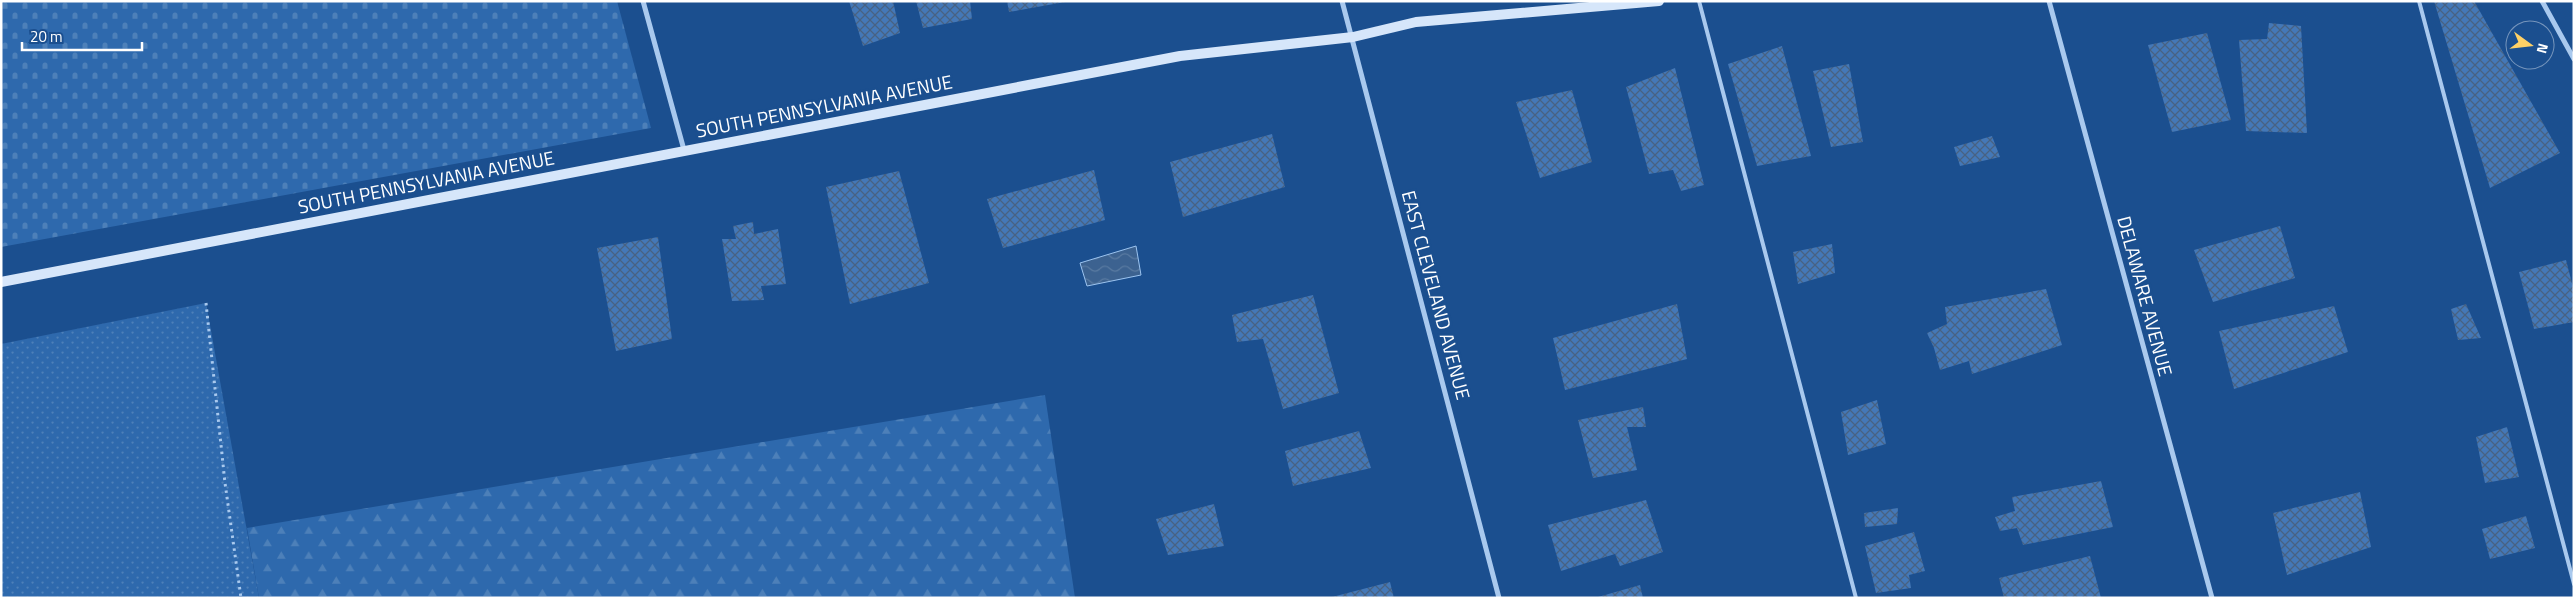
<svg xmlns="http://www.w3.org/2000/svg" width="2575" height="599" font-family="'Titillium Web',sans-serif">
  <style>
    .grass { fill: url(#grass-dots) }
    .forest { fill: url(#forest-firs) }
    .cemetery { fill: url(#cemetery-stones) }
    .water { fill: url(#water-waves); stroke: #9cc4f0 }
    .building { fill: url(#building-cross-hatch) }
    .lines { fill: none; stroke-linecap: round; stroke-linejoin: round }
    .path { stroke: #a9c9ee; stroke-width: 3; stroke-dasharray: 2.5 4; stroke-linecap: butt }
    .service { stroke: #a9c9ee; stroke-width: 4 }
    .minor { stroke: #a9c9ee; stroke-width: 5 }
    .secondary { stroke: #d6e6fa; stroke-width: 10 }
    .labels { text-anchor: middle; stroke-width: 5; stroke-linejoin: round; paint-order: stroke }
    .street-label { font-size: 19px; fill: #fff; stroke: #1b4f8f }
  </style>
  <defs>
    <pattern id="grass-dots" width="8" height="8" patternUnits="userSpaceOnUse" patternTransform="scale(1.25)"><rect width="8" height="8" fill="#2e69ad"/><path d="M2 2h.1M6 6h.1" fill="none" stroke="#4d80b9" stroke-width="1.8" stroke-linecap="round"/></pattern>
    <pattern id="forest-firs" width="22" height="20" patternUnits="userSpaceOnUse" patternTransform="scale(1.25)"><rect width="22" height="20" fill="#2e69ad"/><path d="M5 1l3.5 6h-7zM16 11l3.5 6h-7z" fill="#4d80b9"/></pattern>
    <pattern id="cemetery-stones" width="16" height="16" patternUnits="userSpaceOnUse" patternTransform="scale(1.25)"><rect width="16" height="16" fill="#2e69ad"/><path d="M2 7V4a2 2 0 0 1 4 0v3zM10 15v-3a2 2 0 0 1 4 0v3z" fill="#4d80b9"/></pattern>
    <pattern id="water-waves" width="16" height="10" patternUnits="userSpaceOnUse" patternTransform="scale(1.25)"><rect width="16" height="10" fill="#3c6290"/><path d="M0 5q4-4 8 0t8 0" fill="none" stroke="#597aa1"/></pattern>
    <pattern id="building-cross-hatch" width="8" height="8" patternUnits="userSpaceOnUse" patternTransform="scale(1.25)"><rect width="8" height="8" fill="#4478b7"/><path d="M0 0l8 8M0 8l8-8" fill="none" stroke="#486282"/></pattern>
  </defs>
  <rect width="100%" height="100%" fill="#1b4f8f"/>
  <path class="grass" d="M206 303 259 598H1V344Z"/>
  <path class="forest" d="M1045 395 1075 598H259L247 528Z"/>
  <path class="cemetery" d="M1 1H617L651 128 1 247Z"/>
  <path class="water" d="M1136 246 1141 275 1087 286 1080 263Z"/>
  <path class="building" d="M849 1H893L900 33 863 46Z
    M916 1H970L972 19 923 28Z
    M1007 1H1065V2L1009 12Z
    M2434 1H2474L2560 153 2490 188Z
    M2269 23 2301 26 2307 133 2246 131 2239 40 2267 39Z
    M2207 33 2231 120 2172 132 2148 45Z
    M1782 46 1811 156 1757 166 1728 64Z
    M1849 64 1863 142 1831 147 1813 71Z
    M1675 68 1704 185 1681 191 1673 170 1649 174 1626 87Z
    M1572 90 1592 162 1540 178 1516 102Z
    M1272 134 1285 187 1183 217 1170 162Z
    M1992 136 2000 157 1960 166 1954 147Z
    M1094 170 1105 220 1003 248 987 199Z
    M899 171 929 283 850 304 826 187Z
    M753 222 754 234 778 229 786 284 761 286 764 300 732 301 722 239H736L733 226Z
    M2280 226 2295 278 2213 302 2194 250Z
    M658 237 672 339 616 351 597 248Z
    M1832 244 1835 273 1798 284 1793 252Z
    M2566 260 2574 291V322L2534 329 2519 272Z
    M2046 289 2062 345 1972 374 1969 361 1940 370 1934 348 1927 333 1947 324 1945 307Z
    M1313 295 1339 393 1283 409 1263 339 1237 342 1232 315Z
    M1677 304 1687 359 1565 390 1553 338Z
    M2466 304 2481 338 2458 340 2451 309Z
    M2334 306 2348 352 2234 389 2219 331Z
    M1877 400 1886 444 1848 455 1841 412Z
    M1643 407 1646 427H1627L1637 470 1593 478 1578 420Z
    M2507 427 2519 477 2485 483 2476 437Z
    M1359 431 1371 468 1293 486 1285 451Z
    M2101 481 2113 527 2023 545 2017 528 2000 531 1995 517 2015 511 2012 497Z
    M2360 492 2371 547 2287 575 2273 513Z
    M1646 500 1663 552 1620 566 1615 554 1561 571 1548 525Z
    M1214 504 1224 546 1168 555 1156 519Z
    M1898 508 1897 524 1865 527 1864 513Z
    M2526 516 2535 548 2490 559 2482 529Z
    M1914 532 1925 571 1909 575 1911 588 1876 593 1865 546Z
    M2090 556 2101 598H2004L1999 578Z
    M1390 582 1394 598H1333L1332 597Z
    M1640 585 1643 598H1598V597Z"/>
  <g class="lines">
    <path class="path" d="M206 303 225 483 241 598"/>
    <path class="service" d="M1699 1 1856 598
      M2419 1 2574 584"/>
    <path class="minor" d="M643 1 684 150
      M1342 1 1499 598
      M2049 1 2212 598
      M2542 1 2574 59"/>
    <path class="secondary" d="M1 282 1180 56 1353 37 1416 22 1659 1"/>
  </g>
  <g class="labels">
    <g class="street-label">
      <text transform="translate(824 106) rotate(-11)" y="7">SOUTH PENNSYLVANIA AVENUE</text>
      <text transform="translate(426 182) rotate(-11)" y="7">SOUTH PENNSYLVANIA AVENUE</text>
      <text transform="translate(1436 295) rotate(75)" y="7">EAST CLEVELAND AVENUE</text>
      <text transform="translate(2145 296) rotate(75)" y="7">DELAWARE AVENUE</text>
    </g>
  </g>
  <rect width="2575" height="599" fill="none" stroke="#ffffff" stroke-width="5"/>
  <g transform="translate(2530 45) rotate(105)"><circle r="24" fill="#1b4f8f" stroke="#7695bc"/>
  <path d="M0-4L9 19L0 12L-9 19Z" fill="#ffd166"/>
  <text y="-8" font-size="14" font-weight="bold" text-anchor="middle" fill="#ffffff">N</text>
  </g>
  <path d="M22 42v8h120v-8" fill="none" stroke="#ffffff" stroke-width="2.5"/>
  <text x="30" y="42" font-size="15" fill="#ffffff" stroke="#1b4f8f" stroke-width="4" paint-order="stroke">20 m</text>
</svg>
